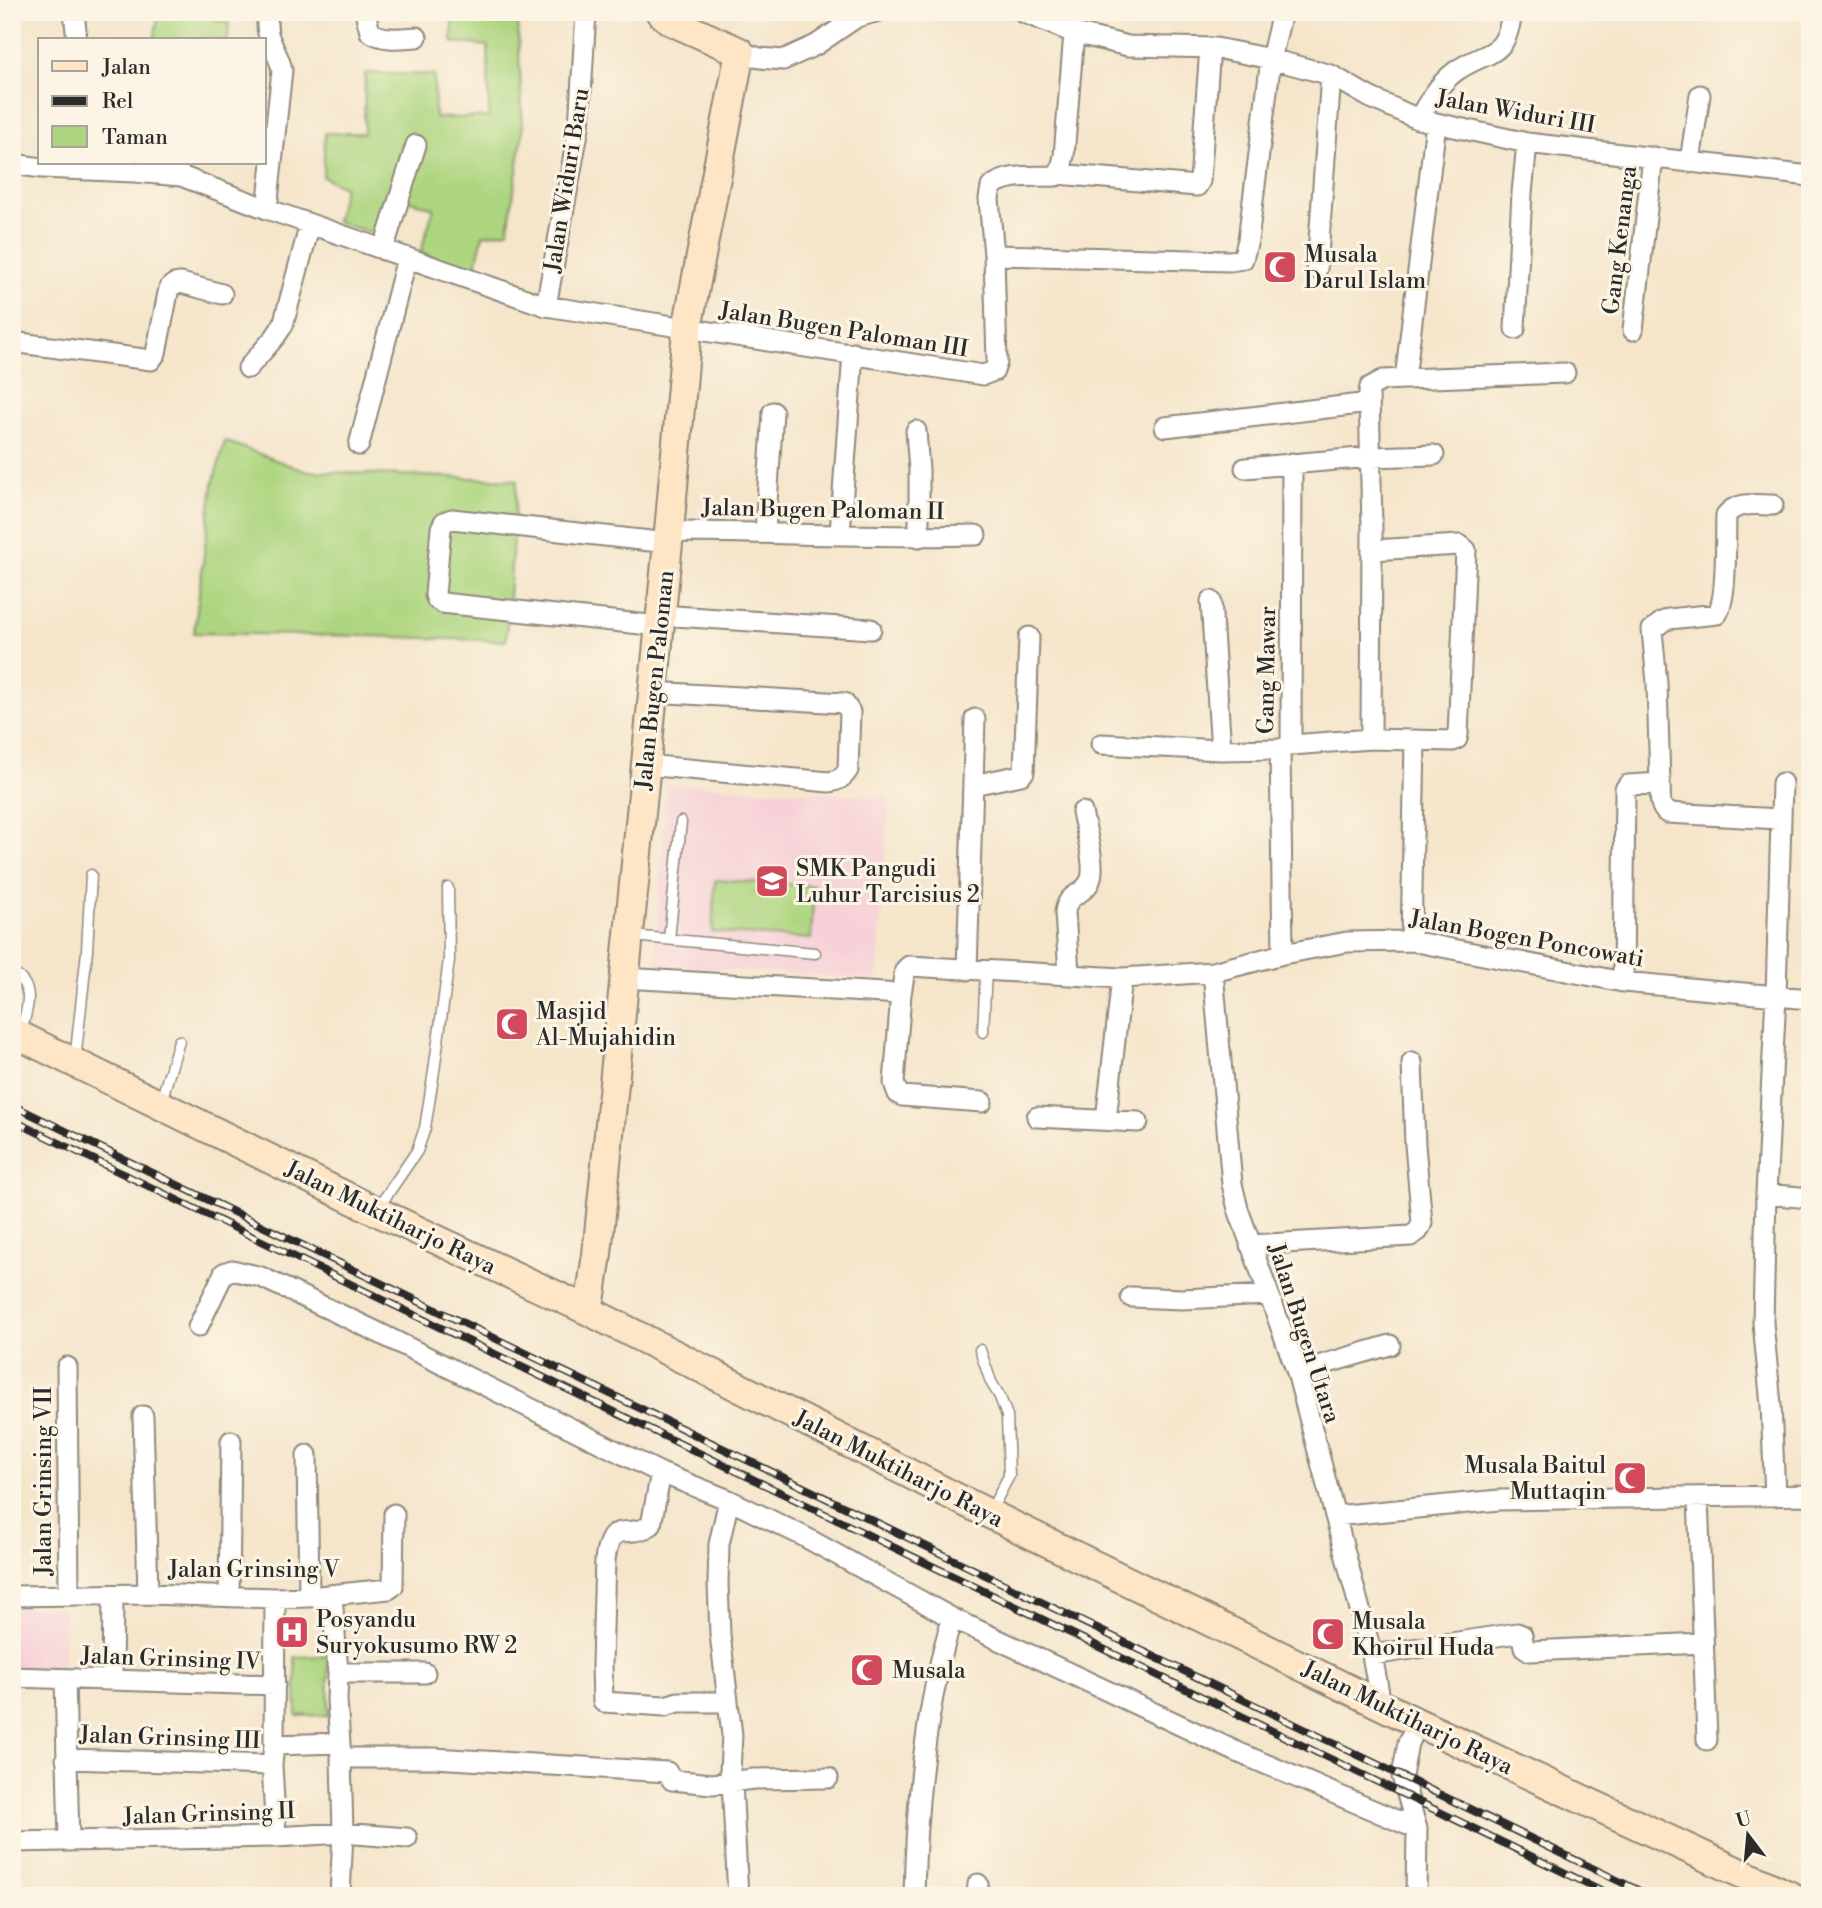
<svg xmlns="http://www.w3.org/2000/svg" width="1822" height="1908" font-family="'Libre Bodoni',serif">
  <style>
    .built { fill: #f6cfd7 }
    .green { fill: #add57f; stroke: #6c8055; stroke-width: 2 }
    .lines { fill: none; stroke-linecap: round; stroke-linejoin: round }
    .lane-casing { stroke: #90887b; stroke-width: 13 }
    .street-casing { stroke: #90887b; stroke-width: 23 }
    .secondary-casing { stroke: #90887b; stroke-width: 32 }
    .lane { stroke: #fff; stroke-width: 10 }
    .street { stroke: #fff; stroke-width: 19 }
    .secondary { stroke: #fde5c5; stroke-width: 28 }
    .rail-casing { stroke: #2b2b2b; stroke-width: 8 }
    .rail { stroke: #fcf5e5; stroke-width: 5; stroke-dasharray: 16; stroke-linecap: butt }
    .labels { text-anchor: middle; stroke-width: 6; stroke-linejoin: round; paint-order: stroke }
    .street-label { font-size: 23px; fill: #2b2b2b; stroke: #fcf5e5 }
    .poi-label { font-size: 23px; fill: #2b2b2b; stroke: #fcf5e5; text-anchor: start }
  </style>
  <rect width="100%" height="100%" fill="#fcf5e5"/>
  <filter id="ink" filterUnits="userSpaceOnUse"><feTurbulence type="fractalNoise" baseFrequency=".0143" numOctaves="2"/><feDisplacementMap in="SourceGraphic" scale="14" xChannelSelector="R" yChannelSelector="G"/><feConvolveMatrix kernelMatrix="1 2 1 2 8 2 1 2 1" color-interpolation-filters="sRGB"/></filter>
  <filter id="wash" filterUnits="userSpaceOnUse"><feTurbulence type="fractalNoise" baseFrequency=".00686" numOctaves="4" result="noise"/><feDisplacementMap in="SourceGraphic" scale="28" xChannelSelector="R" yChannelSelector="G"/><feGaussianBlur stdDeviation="1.57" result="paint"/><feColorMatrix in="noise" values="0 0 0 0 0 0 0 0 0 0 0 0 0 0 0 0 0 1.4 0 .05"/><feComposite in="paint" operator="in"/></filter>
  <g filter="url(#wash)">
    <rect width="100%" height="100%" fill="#f5e5cb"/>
    <path class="built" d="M667 784 889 797 877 979 655 965Z
      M12 1608H64V1671H12Z"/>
    <path class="green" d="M159 12H206V17L229 23 228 40H154Z
      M453 12H517L523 131 508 231 483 235 475 270 420 253 434 208 391 195 380 235 336 222 344 187 323 177 325 133H364L365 73 434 75 435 118 489 117 488 46 452 42Z
      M225 441 305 471 517 480 506 641 368 636 194 633 213 484Z
      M715 880 814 886 811 939 712 932Z
      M328 1656 329 1715 297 1716 295 1657Z"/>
  </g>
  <g filter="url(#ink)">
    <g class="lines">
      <g class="lane-casing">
        <path id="lane" d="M632 936 815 953
          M669 939 681 822
          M12 973C38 987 26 1012 20 1035
          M983 1032 986 970
          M75 1061 87 951 91 875
          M161 1101 179 1041
          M378 1208 417 1151 425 1128 434 1071 449 960 448 888
          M980 1350 991 1382 1000 1397 1007 1416 1009 1476 991 1510"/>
      </g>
      <g class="street-casing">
        <path id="street" d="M74 12 77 40
          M365 12 370 32C385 41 401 38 417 37
          M1022 12 1074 33 1128 46 1216 48 1271 59 1331 75 1369 97 1418 119 1527 143 1810 176
          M740 52 760 58 783 60 816 45 857 17 876 12
          M1418 119C1429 102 1439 83 1456 71 1488 49 1506 60 1512 12
          M1690 161 1700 95
          M12 164 42 168 134 172 181 176 267 209 546 306 983 375 994 371 997 362 994 255 1230 261 1243 259 1248 240 1271 59 1282 12
          M1058 174 1197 186 1200 181 1210 48
          M267 209 282 70C280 59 275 52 271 42 266 32 267 23 267 12
          M383 250 416 145
          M994 255 989 199 991 187C1007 173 1035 177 1056 176L1060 172 1064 156 1074 33
          M1317 269 1331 75
          M546 306 579 127 586 12
          M1515 329 1522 193 1527 143
          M1633 330 1653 157
          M12 342 151 360 156 353 169 288 174 284 181 283 222 294
          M248 368 275 337 283 325 310 224
          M1405 379 1565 373
          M1165 427 1369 403
          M916 431 919 470V537
          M359 445 407 258
          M1245 468 1371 457 1434 455
          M669 532C771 532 874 538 976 535
          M765 532 773 412
          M840 534 853 353
          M1211 601 1221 750
          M660 615 871 629
          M659 626 442 603 437 600 435 595 441 528 444 522 452 519 668 543
          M1371 739 1372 528 1369 392 1370 387 1383 380 1405 379 1436 123
          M1101 744 1221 750 1280 749
          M1291 745 1292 463
          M645 765 829 782C838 781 843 778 848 770L850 712 844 703 652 692
          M1660 783C1661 792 1658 807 1667 813L1780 819
          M973 785 1021 775 1024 772 1029 637
          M1411 941 1415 741
          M1283 954 1280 749 1291 745 1371 739 1453 741 1457 739 1458 735 1466 550 1460 545 1372 550
          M967 970 975 719
          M1213 972 1232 1184 1238 1209 1297 1372 1372 1655 1381 1704
          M1069 974 1065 912C1068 892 1081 897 1089 883 1098 869 1085 828 1082 812
          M624 978 901 994
          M1623 982 1625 789 1628 785 1660 783 1657 683 1652 630 1662 622 1669 619 1717 614C1728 599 1725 537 1726 515 1737 501 1756 505 1773 505
          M982 1102 902 1096 898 1094 894 1083 901 994 905 970 909 966 1122 978 1213 972 1283 954 1347 942 1411 941 1623 982 1810 999
          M1037 1117 1138 1122
          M1106 1120 1122 978
          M1766 1194 1810 1198
          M1250 1245 1411 1236 1418 1231 1422 1223 1415 1145 1412 1062
          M1131 1297 1182 1299 1269 1295
          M198 1327 224 1273 232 1270 261 1277 373 1330 661 1473 729 1500 803 1536 952 1618 1235 1751 1417 1829
          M67 1367 69 1595
          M1297 1372 1390 1345
          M143 1416 148 1594
          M307 1455 309 1597
          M661 1473 651 1525C627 1541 611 1516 605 1560L602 1664 603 1702 665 1706 678 1702H727
          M1775 1496 1771 1405 1763 1323 1766 1194 1776 995 1782 783
          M1698 1497 1707 1740
          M729 1500 719 1544 718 1584 720 1634 732 1735 730 1771 732 1782 738 1896
          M1335 1516 1499 1500 1810 1495
          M332 1595 338 1673 337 1700 341 1758 343 1833 340 1896
          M12 1596 148 1594 275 1598 309 1597 389 1589 393 1586 394 1514
          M229 1597 231 1441
          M275 1598 274 1745 272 1765 276 1837
          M1372 1655 1517 1633 1522 1635 1524 1647 1530 1651 1703 1643
          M338 1673H425
          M12 1677 275 1685
          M65 1679 69 1841
          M112 1679 113 1595
          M274 1745 339 1743
          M341 1758H434L667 1772 672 1780 712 1784 754 1779 828 1778
          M66 1759 272 1765
          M12 1842 276 1837 343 1833 407 1838
          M914 1896C916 1802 925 1708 952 1618
          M977 1896 978 1884
          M1416 1896 1417 1829 1402 1776 1408 1743 1418 1723"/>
      </g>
      <g class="secondary-casing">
        <path id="secondary" d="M12 1032 376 1211 587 1310 963 1501 1418 1723 1790 1896
          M587 1310 591 1295 597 1254 668 543 687 329 740 52 671 21 660 12"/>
      </g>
      <use href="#lane" class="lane"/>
      <use href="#street" class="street"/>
      <use href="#secondary" class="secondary"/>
      <g class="rail-casing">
        <path id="rail" d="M12 1105 1650 1896
          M12 1120 1613 1896"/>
      </g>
      <use href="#rail" class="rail"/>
    </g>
  </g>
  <defs>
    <g id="mosque-square" transform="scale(1.75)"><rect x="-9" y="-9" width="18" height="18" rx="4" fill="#d1495b" stroke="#fcf5e5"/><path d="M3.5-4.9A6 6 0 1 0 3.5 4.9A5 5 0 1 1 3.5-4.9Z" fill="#fff"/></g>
    <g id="school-square" transform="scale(1.75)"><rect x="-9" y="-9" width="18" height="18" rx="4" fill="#d1495b" stroke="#fcf5e5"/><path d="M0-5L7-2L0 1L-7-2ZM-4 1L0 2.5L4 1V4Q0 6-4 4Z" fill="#fff"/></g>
    <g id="hospital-square" transform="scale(1.75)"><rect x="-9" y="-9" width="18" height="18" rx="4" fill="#d1495b" stroke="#fcf5e5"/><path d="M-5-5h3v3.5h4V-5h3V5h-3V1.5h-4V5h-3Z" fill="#fff"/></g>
  </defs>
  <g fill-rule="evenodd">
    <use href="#mosque-square" x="1280" y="267"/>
    <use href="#school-square" x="772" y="881"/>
    <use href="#mosque-square" x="512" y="1024"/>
    <use href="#mosque-square" x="1630" y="1478"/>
    <use href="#hospital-square" x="292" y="1632"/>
    <use href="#mosque-square" x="1328" y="1634"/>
    <use href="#mosque-square" x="867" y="1670"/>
  </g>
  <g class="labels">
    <g class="street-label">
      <text transform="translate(1516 111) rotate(10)" y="8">Jalan Widuri III</text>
      <text transform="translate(566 180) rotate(-81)" y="8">Jalan Widuri Baru</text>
      <text transform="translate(1619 240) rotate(-83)" y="8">Gang Kenanga</text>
      <text transform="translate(844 329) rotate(9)" y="8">Jalan Bugen Paloman III</text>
      <text transform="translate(823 509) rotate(1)" y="8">Jalan Bugen Paloman II</text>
      <text transform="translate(1266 670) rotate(-89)" y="8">Gang Mawar</text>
      <text transform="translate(654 680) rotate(-84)" y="8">Jalan Bugen Paloman</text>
      <text transform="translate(1527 938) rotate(10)" y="8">Jalan Bogen Poncowati</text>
      <text transform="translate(391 1217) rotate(26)" y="8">Jalan Muktiharjo Raya</text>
      <text transform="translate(1305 1333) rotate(72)" y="8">Jalan Bugen Utara</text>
      <text transform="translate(899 1468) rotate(27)" y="8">Jalan Muktiharjo Raya</text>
      <text transform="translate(43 1481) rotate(-90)" y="8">Jalan Grinsing VII</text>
      <text x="254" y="1577">Jalan Grinsing V</text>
      <text transform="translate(171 1658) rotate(2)" y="8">Jalan Grinsing IV</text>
      <text transform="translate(1408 1717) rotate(26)" y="8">Jalan Muktiharjo Raya</text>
      <text transform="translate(170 1737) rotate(2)" y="8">Jalan Grinsing III</text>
      <text transform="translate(209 1813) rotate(-2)" y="8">Jalan Grinsing II</text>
    </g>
    <g class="poi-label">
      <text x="1304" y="262">Musala<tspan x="1304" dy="26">Darul Islam</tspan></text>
      <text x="796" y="876">SMK Pangudi<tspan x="796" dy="26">Luhur Tarcisius 2</tspan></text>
      <text x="536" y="1019">Masjid<tspan x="536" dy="26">Al-Mujahidin</tspan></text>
      <text x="1606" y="1473" text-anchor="end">Musala Baitul<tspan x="1606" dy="26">Muttaqin</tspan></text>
      <text x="316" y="1627">Posyandu<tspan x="316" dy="26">Suryokusumo RW 2</tspan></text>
      <text x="1352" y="1629">Musala<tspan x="1352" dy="26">Khoirul Huda</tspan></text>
      <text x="892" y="1678">Musala</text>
    </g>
  </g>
  <rect width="1822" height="1908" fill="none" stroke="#fcf5e5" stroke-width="42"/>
  <rect x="38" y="38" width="228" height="126" fill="#fcf5e5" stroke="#a8a49b" stroke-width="2"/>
  <rect x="52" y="61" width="35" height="10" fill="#fde5c5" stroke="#a8a49b" stroke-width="2"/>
  <text x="102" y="74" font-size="21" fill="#2b2b2b">Jalan</text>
  <rect x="52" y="96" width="35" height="10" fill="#2b2b2b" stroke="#a8a49b" stroke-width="2"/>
  <text x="102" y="108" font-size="21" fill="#2b2b2b">Rel</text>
  <rect x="52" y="126" width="35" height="21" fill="#add57f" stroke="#a8a49b" stroke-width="2"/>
  <text x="102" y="144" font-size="21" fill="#2b2b2b">Taman</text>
  <g transform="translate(1748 1835) rotate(344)" stroke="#fcf5e5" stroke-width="5" paint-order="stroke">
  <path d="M0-5L12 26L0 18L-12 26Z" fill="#2b2b2b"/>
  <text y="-10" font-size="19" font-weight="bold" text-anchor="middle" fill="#2b2b2b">U</text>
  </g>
</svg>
